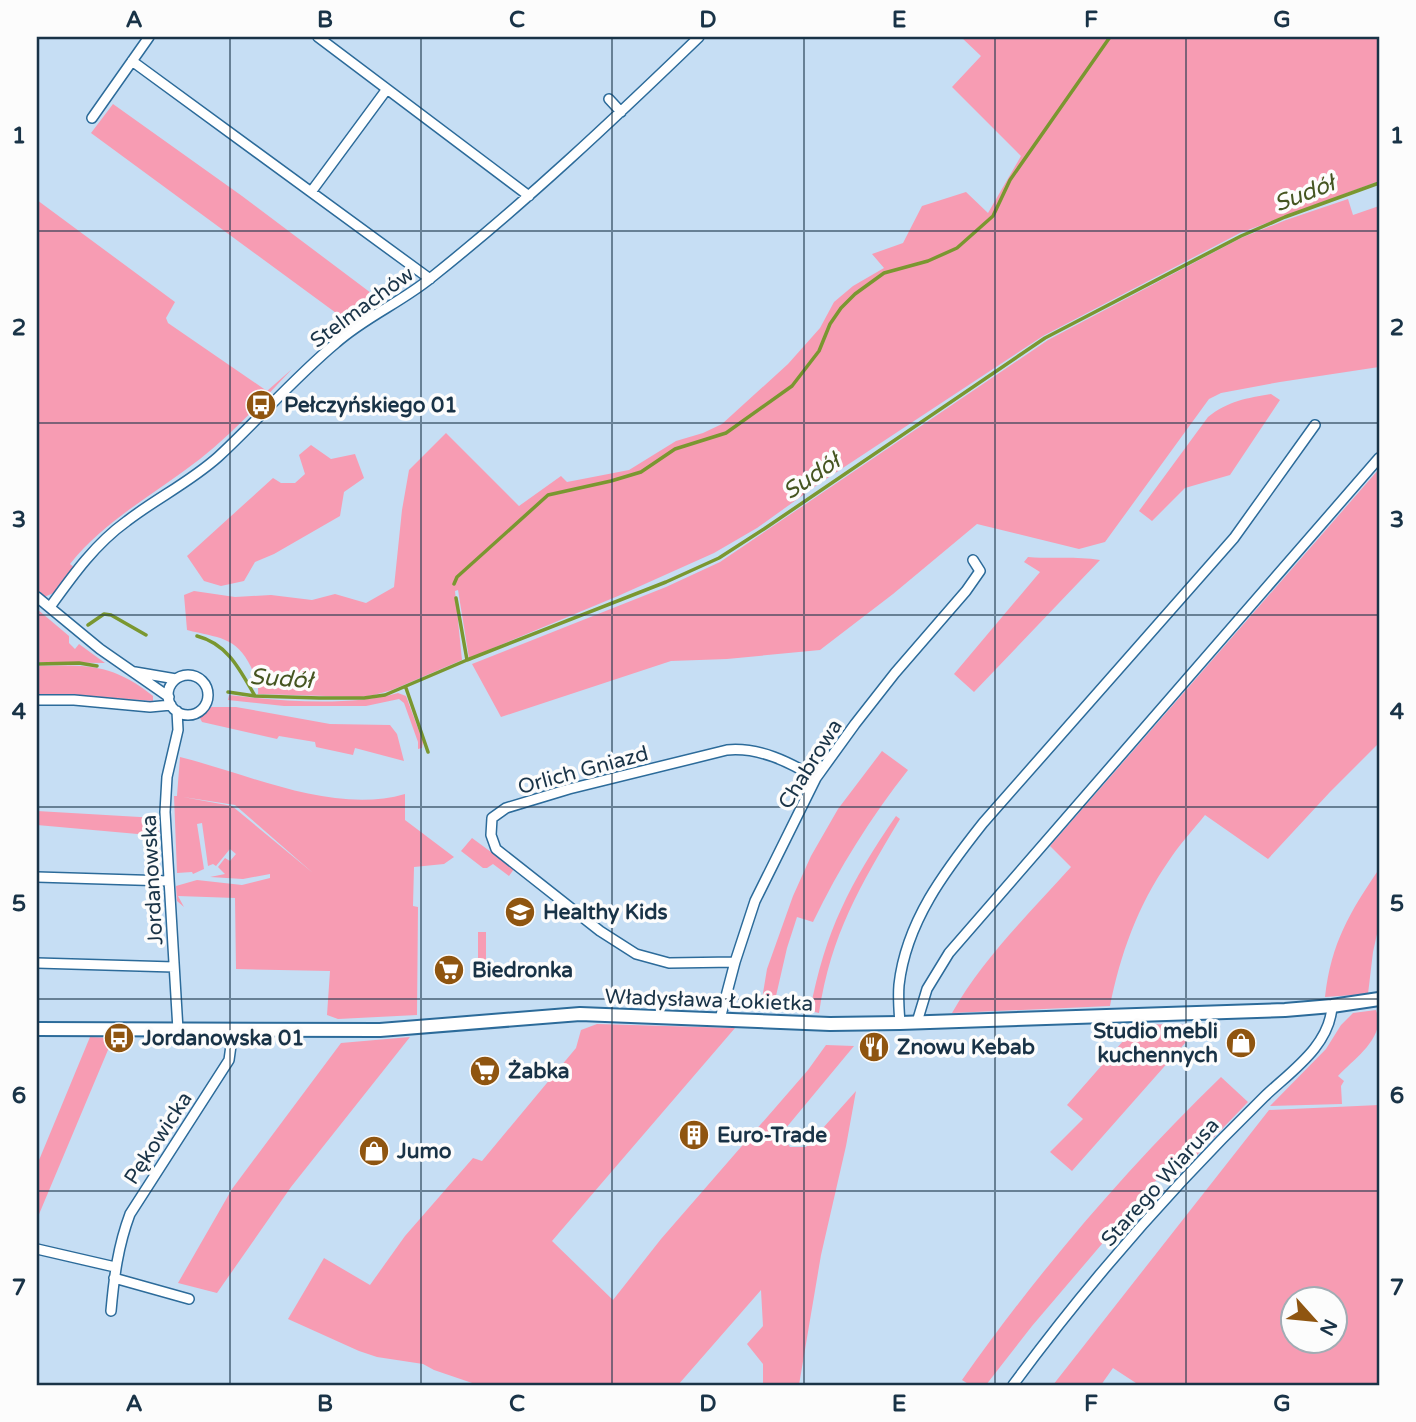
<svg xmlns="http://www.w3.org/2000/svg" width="1416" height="1422" font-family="'Varela Round',sans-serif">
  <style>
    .green { fill: #f79cb3; fill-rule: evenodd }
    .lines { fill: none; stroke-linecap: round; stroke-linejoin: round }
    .stream { stroke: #7a9730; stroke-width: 3.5 }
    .street-casing { stroke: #2c6b9a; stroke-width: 12 }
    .secondary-casing { stroke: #2c6b9a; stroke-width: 16 }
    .street { stroke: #fff; stroke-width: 9 }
    .secondary { stroke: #fff; stroke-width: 12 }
    .grid { fill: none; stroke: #193347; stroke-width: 2; stroke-opacity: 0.55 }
    .labels { text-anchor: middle; stroke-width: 7; stroke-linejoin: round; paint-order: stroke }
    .street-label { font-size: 21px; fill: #193347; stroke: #fcfcfc }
    .poi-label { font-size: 21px; font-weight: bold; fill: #193347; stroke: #fcfcfc; text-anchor: start }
    .water-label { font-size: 23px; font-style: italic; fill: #455521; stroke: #fcfcfc }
    .neatline { fill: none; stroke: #193347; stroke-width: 2.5 }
    .grid-label { font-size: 23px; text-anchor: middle; font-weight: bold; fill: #193347 }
  </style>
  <rect width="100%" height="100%" fill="#c6def4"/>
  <path class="green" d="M961 37H1379V181L1240 233 1043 336 820 483 757 528 714 553 618 596 469 658 458 590 455 591 462 660 392 690 374 695 360 697 258 694C259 683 255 677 251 667 236 636 218 638 187 630L184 595 194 591 235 597 271 595 312 600 335 594 366 603 394 587 402 510 409 470 446 433 519 506 561 476 567 482 629 470 676 441 703 433 722 424 788 364 820 328 834 302 853 286 884 268 872 254 903 243 922 206 966 192 988 213 1021 156 952 87 981 56Z
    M113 104 242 196 379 299 347 321 91 133Z
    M1348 199 1353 215 1379 206V367L1280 382 1221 393 1209 399 1105 542 1079 549 977 524 893 594 820 650 727 659 671 661 501 717 472 664 666 587 720 562 1048 340 1241 238 1286 220Z
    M37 200 175 302 166 318 168 323 267 391 292 369C263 400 233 433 200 459 155 494 106 519 70 564L74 567 63 589 37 600Z
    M1271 394 1280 400 1230 475 1185 488 1152 521 1139 511 1208 417C1228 401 1247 398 1271 394Z
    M311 445 331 459 355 454 364 478 344 492 340 516 274 554 255 562 244 581 221 586 204 581 187 556 273 478 281 483H295L305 474 299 455Z
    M1379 469V743L1330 792 1268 859 1205 815C1193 830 1179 845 1168 862 1138 905 1120 955 1110 1006L952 1013C983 958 1029 914 1071 867L1050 846Z
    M1028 557C1053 559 1076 556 1100 560L974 692 954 674 1040 572 1024 562Z
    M37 609 69 636V643L75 649 79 644 105 663 37 662Z
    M37 666C86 665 112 663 153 696V701L65 694 37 696Z
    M398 693 406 696 423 742 422 748 418 749V742L404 703 399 699 366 706H284L228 700 229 695C279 701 349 707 398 693Z
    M211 707H236L330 724 390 725 397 734 404 761 355 748 353 755 316 747 315 742 279 736 277 739 202 722 199 716Z
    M882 751 908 770C871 817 839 868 813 922L797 917 787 948 773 1009 760 1011 767 969 793 896 811 856 838 809Z
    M180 757C249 774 334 815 405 794V820L454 857 444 864 414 867 413 906 418 907 417 1015 338 1019 327 1015 330 971 236 969 235 898 178 896 184 907 177 901 176 886 197 880 242 885 270 878V874L243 879 210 877 225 874 218 867 225 858 230 861 236 854 230 849 216 866 213 864 208 866 202 823 197 824 204 869 193 874 192 872 177 873 174 796H177ZM183 797 235 805 313 873 232 806Z
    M37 811 157 818 160 836 37 825Z
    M896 816 900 819C860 886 831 934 819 1013L810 1011C825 931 850 883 896 816Z
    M472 838 514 869 509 876 493 864 487 868H483L461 851Z
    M1379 869V925L1373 952 1368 994 1325 997C1331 943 1350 912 1379 869Z
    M478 932H486V962H478Z
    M1376 1010C1387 1037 1355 1058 1338 1076L1344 1081 1341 1086 1342 1104 1270 1106 1326 1049 1341 1025 1353 1013Z
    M597 1024 735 1028 552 1241 613 1300 661 1239 808 1070 826 1045 854 1046 781 1134 790 1147H806L856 1091 846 1146 821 1255 799 1385H763V1364L747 1344 763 1326 761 1290 678 1385H478L434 1370 423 1364 377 1357 359 1351 288 1319 324 1258 370 1285 405 1236 473 1158 482 1161 576 1048 581 1030Z
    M1138 1024 1201 1025 1072 1171 1050 1152 1083 1119 1067 1105Z
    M90 1037 113 1038 37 1219V1165Z
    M410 1037 291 1187 217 1293 178 1283 232 1189 341 1043Z
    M1221 1077 1248 1102 1173 1180 1159 1177 1032 1326 986 1385H970L962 1380C1038 1272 1126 1169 1221 1077Z
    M1379 1105V1385H1139L1113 1368 1101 1385H1053L1269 1110ZM1294 1300H1336V1342H1294Z"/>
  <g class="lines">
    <path class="stream" d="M454 584 457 577 548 495 611 481 641 472 675 449 726 433 792 386 819 351 830 324 841 308 855 294 884 273 928 261 957 248 993 216 1010 180 1110 37
      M456 598 467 660
      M88 625 104 614 111 615 146 635
      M197 636C228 644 240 670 255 696
      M37 664 79 663 97 666
      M406 688 428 752
      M228 692 255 696 319 698H364L385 695 467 660 666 582 719 558 764 529 1045 338 1241 236 1285 217 1379 183"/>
    <g class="street-casing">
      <path id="street" d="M318 37 529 196
        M132 61 430 279
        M609 99 621 112
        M92 118 149 37
        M311 192 387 89
        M37 597 100 649 169 697
        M50 607C73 575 95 544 127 521 157 498 190 482 218 457 258 420 294 378 336 343 365 317 402 302 432 277 526 202 613 120 699 37
        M135 672 176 679
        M168 695a20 20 0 1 1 40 0a20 20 0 1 1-40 0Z
        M37 700H74L150 707 171 705
        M177 711 178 730 167 777 165 812 178 1030
        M37 877 168 881
        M735 962 669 963 636 954 600 931 496 849 491 835 492 818 506 808 569 789 727 750C760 747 789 762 816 778
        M37 963 174 967
        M720 1019 735 962 755 901 816 778 855 724 895 673 966 591 980 571 973 560
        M917 1022 927 989 949 953 1379 458
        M900 1023C899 1011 898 997 899 985 906 922 945 871 983 823L1234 538 1315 425
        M37 1249 115 1267
        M114 1278 189 1299
        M111 1311C114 1277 118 1246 130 1214L229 1060 233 1031
        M1013 1385C1088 1283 1173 1186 1264 1097 1290 1072 1330 1046 1332 1006"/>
    </g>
    <g class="secondary-casing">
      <path id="secondary" d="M37 1029 380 1030 580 1014 830 1024 900 1023 1285 1010 1332 1006 1379 999"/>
    </g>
    <use href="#street" class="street"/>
    <use href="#secondary" class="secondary"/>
  </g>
  <path class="grid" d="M230 37V1385M421 37V1385M612 37V1385M804 37V1385M995 37V1385M1186 37V1385M37 231H1379M37 423H1379M37 615H1379M37 807H1379M37 999H1379M37 1191H1379"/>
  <defs>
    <g id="bus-disc" transform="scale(1.575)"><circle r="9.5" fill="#8f5510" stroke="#fcfcfc"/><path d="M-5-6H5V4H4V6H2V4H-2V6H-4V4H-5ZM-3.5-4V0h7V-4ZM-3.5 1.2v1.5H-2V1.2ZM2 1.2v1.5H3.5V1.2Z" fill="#fff"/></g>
    <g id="school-disc" transform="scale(1.575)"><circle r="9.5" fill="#8f5510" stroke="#fcfcfc"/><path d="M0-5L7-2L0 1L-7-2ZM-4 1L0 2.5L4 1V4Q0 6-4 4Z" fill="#fff"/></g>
    <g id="supermarket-disc" transform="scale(1.575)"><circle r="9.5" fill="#8f5510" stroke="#fcfcfc"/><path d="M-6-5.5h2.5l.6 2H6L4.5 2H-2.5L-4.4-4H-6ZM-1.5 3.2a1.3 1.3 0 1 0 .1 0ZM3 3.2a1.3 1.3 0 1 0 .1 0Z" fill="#fff"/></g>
    <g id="shop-disc" transform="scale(1.575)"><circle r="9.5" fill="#8f5510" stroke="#fcfcfc"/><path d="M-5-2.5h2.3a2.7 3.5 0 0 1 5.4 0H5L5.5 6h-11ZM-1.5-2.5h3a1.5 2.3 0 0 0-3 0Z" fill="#fff"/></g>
    <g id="restaurant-disc" transform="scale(1.575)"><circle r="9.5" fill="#8f5510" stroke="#fcfcfc"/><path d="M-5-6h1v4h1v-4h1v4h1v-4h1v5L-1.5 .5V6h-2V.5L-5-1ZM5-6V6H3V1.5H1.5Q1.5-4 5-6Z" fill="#fff"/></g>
    <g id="building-disc" transform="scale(1.575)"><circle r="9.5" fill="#8f5510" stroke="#fcfcfc"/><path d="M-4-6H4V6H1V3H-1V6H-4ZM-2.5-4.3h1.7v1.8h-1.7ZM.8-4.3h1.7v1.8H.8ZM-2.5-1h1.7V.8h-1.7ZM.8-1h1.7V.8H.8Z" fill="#fff"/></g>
  </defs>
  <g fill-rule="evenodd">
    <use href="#bus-disc" x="261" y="405"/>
    <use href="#school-disc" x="520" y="912"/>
    <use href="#supermarket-disc" x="449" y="970"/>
    <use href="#bus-disc" x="119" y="1038"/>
    <use href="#shop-disc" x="1241" y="1043"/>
    <use href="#restaurant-disc" x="874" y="1047"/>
    <use href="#supermarket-disc" x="485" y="1071"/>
    <use href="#building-disc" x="694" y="1135"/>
    <use href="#shop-disc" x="374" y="1151"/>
  </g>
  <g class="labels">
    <g class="street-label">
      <text transform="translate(362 307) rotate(-36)" y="7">Stelmachów</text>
      <text transform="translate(810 764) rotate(-58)" y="7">Chabrowa</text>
      <text transform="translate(583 770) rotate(-15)" y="7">Orlich Gniazd</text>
      <text transform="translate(152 880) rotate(-93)" y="7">Jordanowska</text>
      <text transform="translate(709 1000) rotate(2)" y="7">Władysława Łokietka</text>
      <text transform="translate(158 1138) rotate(-57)" y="7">Pękowicka</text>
      <text transform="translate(1160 1182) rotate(-48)" y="7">Starego Wiarusa</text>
    </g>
    <g class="poi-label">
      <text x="284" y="412">Pełczyńskiego 01</text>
      <text x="543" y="919">Healthy Kids</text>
      <text x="472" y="977">Biedronka</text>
      <text x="1218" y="1038" text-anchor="end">Studio mebli<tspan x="1218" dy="24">kuchennych</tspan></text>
      <text x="142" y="1045">Jordanowska 01</text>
      <text x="897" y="1054">Znowu Kebab</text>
      <text x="508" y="1078">Żabka</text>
      <text x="717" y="1142">Euro-Trade</text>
      <text x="397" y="1158">Jumo</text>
    </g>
    <g class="water-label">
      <text transform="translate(1304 193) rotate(-21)" y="8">Sudół</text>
      <text transform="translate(811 476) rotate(-34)" y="8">Sudół</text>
      <text transform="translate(281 678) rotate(4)" y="8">Sudół</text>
    </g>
  </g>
  <rect width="1416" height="1422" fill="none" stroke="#fcfcfc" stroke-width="77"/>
  <g transform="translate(1314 1320) rotate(117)"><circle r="33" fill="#fcfcfc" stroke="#a1acb4" stroke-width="2"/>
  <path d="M0-5L12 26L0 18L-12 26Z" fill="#8f5510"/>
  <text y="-10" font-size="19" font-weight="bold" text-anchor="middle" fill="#193347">N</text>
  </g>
  <rect x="38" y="38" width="1340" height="1346" class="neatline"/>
  <g class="grid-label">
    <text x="134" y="27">A</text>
    <text x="325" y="27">B</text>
    <text x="517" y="27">C</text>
    <text x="708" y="27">D</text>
    <text x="899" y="27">E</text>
    <text x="1091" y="27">F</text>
    <text x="1282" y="27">G</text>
    <text x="19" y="143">1</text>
    <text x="1397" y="143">1</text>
    <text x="19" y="335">2</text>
    <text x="1397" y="335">2</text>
    <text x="19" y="527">3</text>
    <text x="1397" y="527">3</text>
    <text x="19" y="719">4</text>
    <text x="1397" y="719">4</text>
    <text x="19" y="911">5</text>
    <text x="1397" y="911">5</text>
    <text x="19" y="1103">6</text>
    <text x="1397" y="1103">6</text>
    <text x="19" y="1295">7</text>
    <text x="1397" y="1295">7</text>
    <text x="134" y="1411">A</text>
    <text x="325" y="1411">B</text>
    <text x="517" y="1411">C</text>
    <text x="708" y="1411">D</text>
    <text x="899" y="1411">E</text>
    <text x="1091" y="1411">F</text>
    <text x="1282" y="1411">G</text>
  </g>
</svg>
